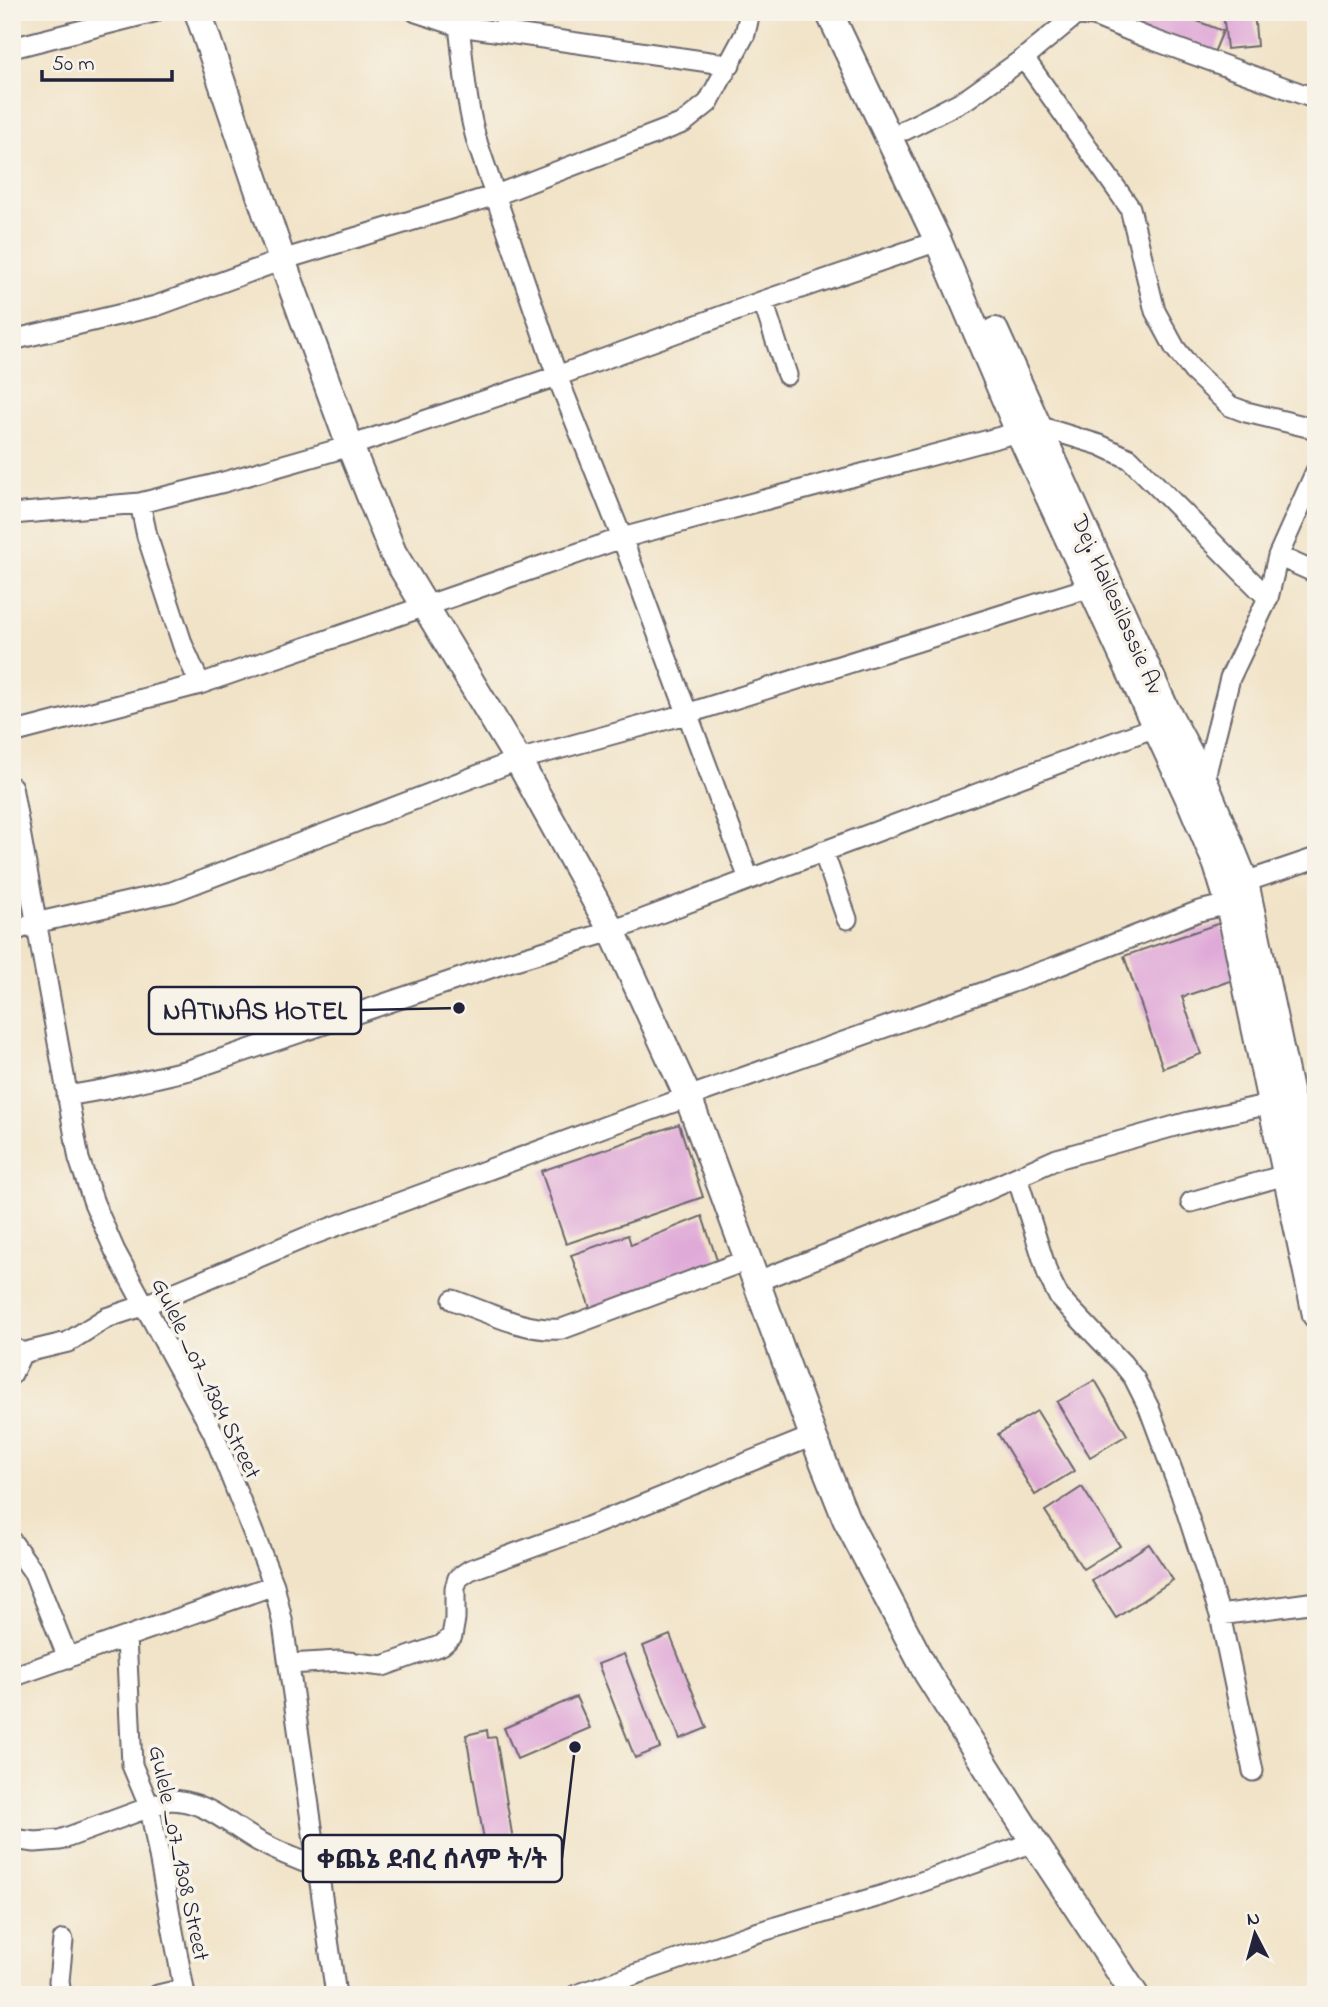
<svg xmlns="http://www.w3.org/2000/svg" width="1328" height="2007" font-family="'Indie Flower','Noto Sans Ethiopic',sans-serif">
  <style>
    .building { fill: #e0aad8 }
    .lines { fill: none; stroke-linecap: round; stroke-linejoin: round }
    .street-casing { stroke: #6a666c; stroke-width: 23 }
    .secondary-casing { stroke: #6a666c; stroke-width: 30 }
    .street { stroke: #fff; stroke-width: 19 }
    .secondary { stroke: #fff; stroke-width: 26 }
    .labels { text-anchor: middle; stroke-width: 7; stroke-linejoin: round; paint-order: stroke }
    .street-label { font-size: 24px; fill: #22223b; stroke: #f7f3e8 }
    .leader { fill: none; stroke: #22223b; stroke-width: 2.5 }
    .callout-dot { fill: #22223b; stroke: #f7f3e8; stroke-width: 2.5 }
    .callout { fill: #f7f3e8; stroke: #22223b; stroke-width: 2.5 }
    .callout-label { font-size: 26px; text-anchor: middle; font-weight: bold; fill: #22223b }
  </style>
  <rect width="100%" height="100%" fill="#f7f3e8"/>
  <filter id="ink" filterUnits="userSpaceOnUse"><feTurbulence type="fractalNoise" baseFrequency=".0143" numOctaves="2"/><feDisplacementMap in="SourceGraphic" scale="14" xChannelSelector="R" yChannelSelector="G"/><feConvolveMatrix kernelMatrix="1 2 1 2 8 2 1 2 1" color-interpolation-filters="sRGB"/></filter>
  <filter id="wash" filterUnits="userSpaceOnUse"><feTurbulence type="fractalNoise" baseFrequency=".00686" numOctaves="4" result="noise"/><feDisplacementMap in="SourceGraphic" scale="28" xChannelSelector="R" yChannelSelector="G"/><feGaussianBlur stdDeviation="1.57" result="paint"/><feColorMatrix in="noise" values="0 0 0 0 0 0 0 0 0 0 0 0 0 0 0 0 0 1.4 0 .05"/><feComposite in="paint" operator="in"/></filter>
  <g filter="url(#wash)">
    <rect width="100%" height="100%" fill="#f1e3c7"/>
    <g id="blocks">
      <path class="building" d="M1102 12H1134L1126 26Z
        M1144 12H1174L1223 31 1211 60 1137 30Z
        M1223 12H1254L1257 46 1227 49Z
        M1220 923 1239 978 1182 997 1201 1054 1163 1068 1124 956Z
        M679 1124 703 1197 566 1244 541 1171Z
        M702 1216 720 1269 593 1316 571 1255 628 1235 631 1245Z
        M1095 1380 1127 1435 1090 1457 1057 1402Z
        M1037 1411 1074 1471 1035 1495 998 1434Z
        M1082 1487 1120 1546 1083 1569 1045 1511Z
        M1149 1544 1173 1580 1116 1618 1092 1581Z
        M670 1635 707 1728 680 1739 643 1646Z
        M624 1654 660 1748 635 1758 598 1664Z
        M576 1697 590 1728 517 1759 504 1728Z
        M487 1730 488 1738 496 1737 513 1840 505 1842 506 1849 486 1852 466 1735Z"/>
    </g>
  </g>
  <g filter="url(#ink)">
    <use href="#blocks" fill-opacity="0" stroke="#6a666c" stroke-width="2"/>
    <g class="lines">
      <g class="street-casing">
        <path id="street" d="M416 12 459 26 730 65
          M459 26C464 66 466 106 478 145L557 376 622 538 749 879
          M504 32 507 12
          M12 48 154 12
          M1024 58 1130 208 1155 311 1175 348 1193 371 1230 406 1246 412 1316 429
          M905 130 968 98 1024 58 1076 15 1094 16 1148 38 1316 99
          M763 301 787 375
          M12 340 156 306 282 260 496 195 683 123 708 103 745 34 750 12
          M1038 426 1100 445 1130 459 1268 598
          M140 503 147 536 183 646 200 684
          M12 514 140 503 224 482 350 446 557 376 763 301 938 241
          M1278 556 1316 573
          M12 733 200 684 622 538 1019 432
          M1204 781 1230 678 1268 598 1278 556 1316 471
          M12 787 79 1159 94 1203 115 1251 213 1432 274 1585 283 1624 336 1995
          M823 851 847 919
          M1245 882 1316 858
          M12 932 35 923 172 892 518 760 686 714 1091 587
          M67 1096 107 1089 189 1070 502 964 612 931 1155 727
          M1017 1177 1048 1275 1059 1297 1123 1364 1134 1378 1149 1408 1181 1494 1220 1615 1253 1771
          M1191 1202 1285 1175
          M755 1282 954 1205 1057 1159 1189 1122 1270 1104
          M453 1300C487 1312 526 1332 562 1329L747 1260
          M12 1347 22 1353 68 1342 106 1318 145 1305 309 1236 609 1125 1055 967 1199 911 1229 904
          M12 1374 22 1353
          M12 1542 34 1573 68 1658
          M1220 1615 1316 1602
          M126 1637 132 1765 150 1808 185 1995
          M289 1664 339 1661 383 1666 442 1645 452 1636 455 1619V1588L458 1578 470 1570 588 1527 813 1436
          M12 1677 274 1585
          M12 1839 35 1842 60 1840 169 1800C205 1800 228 1824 258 1841 278 1852 298 1860 320 1868
          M61 1995 59 1981 63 1940
          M158 1995 183 1989
          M576 1995 749 1935 890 1893 1034 1842"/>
      </g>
      <g class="secondary-casing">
        <path id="secondary" d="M198 12 282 260 350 446 393 553 518 760 612 931 688 1097 813 1436 846 1519 927 1673 1034 1842 1135 1995
          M829 12 938 241 1019 432 1191 803 1217 865 1229 904 1316 1315
          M995 331 1165 708 1204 781 1245 882 1316 1219"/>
      </g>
      <use href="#street" class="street"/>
      <use href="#secondary" class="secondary"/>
    </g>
  </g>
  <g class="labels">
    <g class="street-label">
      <text transform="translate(1118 604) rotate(66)" y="8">Dej. Hailesilassie Av</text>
      <text transform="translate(207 1378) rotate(64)" y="8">Gulele _07_1304 Street</text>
      <text transform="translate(180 1853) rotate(78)" y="8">Gulele _07_1308 Street</text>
    </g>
  </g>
  <path class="leader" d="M459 1008L361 1010M575 1747L562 1858"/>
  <g class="callout-dot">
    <circle cx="459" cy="1008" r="7"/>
    <circle cx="575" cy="1747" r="7"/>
  </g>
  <g class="callout">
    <rect x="149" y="987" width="212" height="47" rx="7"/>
    <rect x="303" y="1835" width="259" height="47" rx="7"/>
  </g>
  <g class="callout-label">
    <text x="255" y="1019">NATINAS HOTEL</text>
    <text x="432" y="1868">ቀጨኔ ደብረ ሰላም ት/ት</text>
  </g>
  <rect width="1328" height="2007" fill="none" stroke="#f7f3e8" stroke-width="42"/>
  <g transform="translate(1255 1934) rotate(354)" stroke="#f7f3e8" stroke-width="5" paint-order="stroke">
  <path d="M0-5L12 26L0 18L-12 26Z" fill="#22223b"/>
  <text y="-10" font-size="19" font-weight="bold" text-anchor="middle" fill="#22223b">N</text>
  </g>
  <path d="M42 70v10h130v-10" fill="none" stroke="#22223b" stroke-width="3.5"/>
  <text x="52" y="70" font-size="21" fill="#22223b" stroke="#f7f3e8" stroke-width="5" paint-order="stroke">50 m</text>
</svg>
